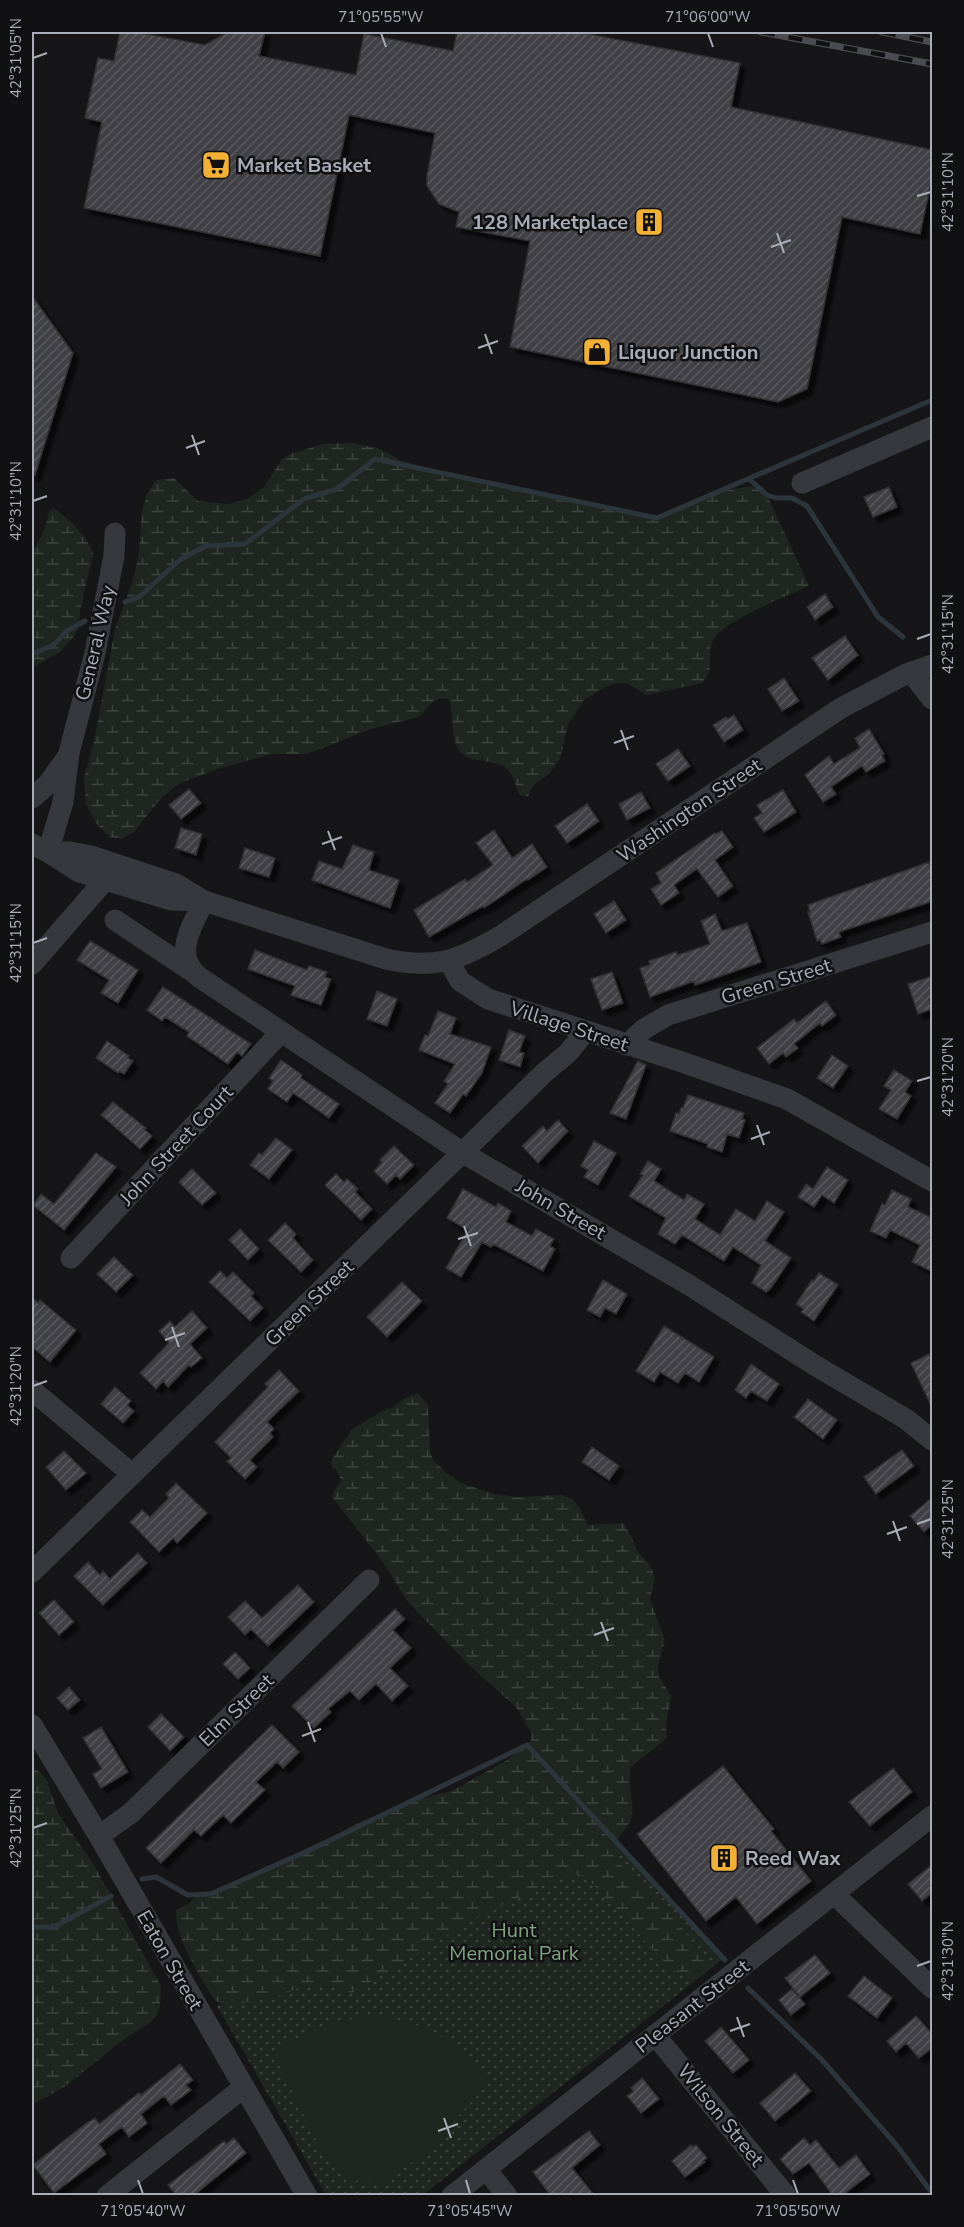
<svg xmlns="http://www.w3.org/2000/svg" width="964" height="2227" font-family="'Nunito Sans',sans-serif">
  <style>
    .grass { fill: url(#grass-dots) }
    .wetland { fill: url(#wetland-marsh) }
    .garden { fill: #1e261f }
    .lines { fill: none; stroke-linecap: round; stroke-linejoin: round }
    .stream { stroke: #2c353c; stroke-width: 5 }
    .building { fill: url(#building-hatch); stroke: #303034; stroke-width: 1.5; filter: url(#shadow) }
    .minor { stroke: #37383d; stroke-width: 21 }
    .rail-casing { stroke: #4a4c52; stroke-width: 7 }
    .rail { stroke: #111113; stroke-width: 4.5; stroke-dasharray: 14; stroke-linecap: butt }
    .ticks { fill: none; stroke: #a8adb8; stroke-width: 2 }
    .labels { text-anchor: middle; stroke-width: 5; stroke-linejoin: round; paint-order: stroke }
    .poi-label { font-size: 20px; font-weight: bold; fill: #a8adb8; stroke: #111113; text-anchor: start }
    .street-label { font-size: 20px; fill: #a8adb8; stroke: #111113 }
    .park-label { font-size: 20px; fill: #7fa381; stroke: #111113 }
    .neatline { fill: none; stroke: #a8adb8; stroke-width: 2 }
    .ticks-label { font-size: 15px; text-anchor: middle; fill: #a8adb8 }
  </style>
  <defs>
    <pattern id="grass-dots" width="8" height="8" patternUnits="userSpaceOnUse" patternTransform="scale(1.5)"><rect width="8" height="8" fill="#1e261f"/><path d="M2 2h.1M6 6h.1" fill="none" stroke="#3c433d" stroke-width="1.8" stroke-linecap="round"/></pattern>
    <pattern id="wetland-marsh" width="20" height="14" patternUnits="userSpaceOnUse" patternTransform="scale(1.5)"><rect width="20" height="14" fill="#1e261f"/><path d="M1 5h8M5 5V1M11 12h8M15 12V8" fill="none" stroke="#3c433d"/></pattern>
    <pattern id="building-hatch" width="6" height="6" patternUnits="userSpaceOnUse" patternTransform="scale(1.5)"><rect width="6" height="6" fill="#404145"/><path d="M-1 1l2-2M0 6l6-6M5 7l2-2" fill="none" stroke="#595a5e"/></pattern>
    <filter id="shadow"><feDropShadow dx="5.5" dy="5.5" stdDeviation="1.5" flood-color="#0009"/></filter>
  </defs>
  <rect width="100%" height="100%" fill="#161618"/>
  <path class="grass" d="M530 1741 723 1959 423 2195H326L217 2006Z"/>
  <path class="wetland" d="M352 443 378 448 400 460 433 470 655 518C684 503 731 485 763 486L809 586C788 595 722 622 713 640 705 656 717 668 702 683L647 695 626 683H618L605 687 584 700 568 725 560 759 549 774 535 784 530 791 528 797 520 795C516 788 514 776 508 770 494 756 469 766 458 749 451 737 454 714 449 699L442 698C426 703 429 710 418 717L371 729 307 754H272L217 769 179 784 162 797 134 832 122 839 110 837 96 823 86 804 84 778 94 742 115 629 133 580 139 552 142 511 147 494 156 480 174 478 198 501 228 504 247 499 264 487 282 459 290 454 323 444Z
    M53 508C67 516 90 539 93 554L80 611 79 626 75 635 60 652 32 668V552L44 531 49 511Z
    M418 1393 428 1405 430 1449 433 1460 450 1476 461 1483 494 1494 518 1497 561 1495 572 1499 579 1507 588 1525 624 1523 639 1553 650 1565 655 1577 650 1599 665 1640 658 1665 659 1676 671 1696 666 1725 667 1738 631 1767C627 1786 634 1799 632 1814 629 1830 620 1832 616 1843 614 1851 621 1868 627 1873 630 1876 635 1879 639 1881L714 1965 689 1980 671 1969 588 1879 580 1875 567 1876 545 1883 528 1893 481 1915 352 1993C341 1988 328 1984 316 1984 306 1984 298 1989 289 1992 269 1999 234 2007 215 2001 200 1976 175 1939 176 1910L188 1904 197 1895 209 1891 221 1890 241 1881 314 1845 330 1840 354 1825 411 1801 452 1791 516 1755 531 1742V1733L516 1707 470 1666 408 1602 382 1561 333 1498 334 1491 341 1481 337 1470 332 1467 331 1461 352 1429 383 1411 392 1408 407 1397Z
    M32 1767 41 1773 47 1781 58 1813 94 1865 161 1986 160 2007 155 2018 148 2024 127 2037 64 2087 32 2105Z"/>
  <path class="garden" d="M371 2016C424 2020 458 2041 491 2081L421 2156 383 2183 348 2180 319 2146 273 2053C303 2033 334 2020 371 2016Z"/>
  <g class="lines">
    <path class="stream" d="M749 479 767 495 776 498H792L807 506 878 617 903 637
      M125 602 139 597 181 559 206 546 245 544 304 499 337 489 375 459 657 518 932 400
      M32 654 54 645 65 632 85 621
      M142 1879 156 1877 188 1895 211 1894 312 1849 527 1745 725 1960
      M32 1927H54L111 1896
      M748 1988 821 2059 898 2147 932 2193"/>
  </g>
  <path class="building" d="M120 32H136L205 45 228 32H265L259 56 356 75 364 34 453 51 457 32H578L740 63 731 107 933 150V174L920 234 842 217 807 389 778 402 510 347 530 241 456 227 459 212 439 204 427 186V176L435 133 349 115 320 256 84 208 102 122 85 118 98 58 114 61Z
    M32 296 73 353 35 475H32Z
    M889 487 897 507 873 517 864 497Z
    M825 594 833 607 815 620 807 607Z
    M845 636 858 655 828 680 812 658Z
    M784 678 799 701 782 711 768 689Z
    M734 715 743 730 724 742 713 725 726 717 728 719Z
    M869 729 884 754 882 755 885 761 866 772 862 766 831 787 836 794 823 802 805 775 829 756 834 764 860 748 855 738Z
    M678 749 690 766 668 781 656 764Z
    M189 789 201 803 181 819 169 805Z
    M783 790 796 812 764 832 754 818 762 813 757 805Z
    M641 792 650 808 627 820 619 804Z
    M587 804 599 821 567 843 555 826Z
    M181 828 202 834 196 855 175 848Z
    M494 830 512 858 532 844 547 867 528 880 527 879 484 908 483 906 429 937 414 910 465 879 467 882 493 865 476 843Z
    M722 831 733 847 715 860 733 886 718 897 697 869 674 885 679 893 661 905 651 889 661 883 656 873 715 833 716 834Z
    M353 845 374 852 369 870 399 880 390 908 312 880 319 861 342 869Z
    M245 848 275 858 269 877 239 868Z
    M929 862 933 874V901L842 931 839 933 841 937 822 944 820 940 817 941 808 912H810L808 905Z
    M614 901 626 920 606 933 594 914Z
    M715 914 722 931 747 923 761 962 695 985 694 981 650 997 640 968 650 965 649 961 676 952 678 955 710 944 701 921Z
    M90 941 138 970 118 1003 101 993 109 980 77 960Z
    M255 950 307 970 309 966 327 972 325 977 331 979 321 1005 291 995 295 986 248 969Z
    M612 972 623 1003 602 1010 591 979Z
    M933 976V998L929 999 932 1009 918 1014 908 984Z
    M163 987 251 1044 242 1056 237 1052 228 1064 187 1036 189 1032 165 1017 162 1021 147 1010Z
    M377 991 397 999 387 1026 367 1019Z
    M826 1001 836 1015 822 1026 820 1023 794 1044 798 1048 786 1057 783 1053 769 1064 757 1048 794 1019 797 1023Z
    M438 1011 456 1018 450 1034 491 1047 482 1073 466 1096 463 1094 450 1113 435 1103 448 1084 444 1081 455 1064 419 1050 425 1035 428 1036Z
    M509 1030 525 1036 519 1052 524 1053 520 1067 499 1060Z
    M107 1041 129 1056 128 1058 133 1061 124 1074 119 1071 118 1073 96 1058Z
    M832 1055 848 1066 833 1088 817 1078Z
    M281 1060 302 1075 301 1078 339 1104 329 1118 293 1093 287 1102 268 1089 273 1081 269 1078Z
    M638 1061 646 1065 626 1119 610 1113Z
    M894 1070 912 1081 905 1092 911 1096 897 1119 879 1109 891 1090 884 1086Z
    M688 1095 744 1113 742 1119 745 1120 739 1138 727 1134 722 1152 707 1147 708 1144 670 1131 676 1113 679 1114 681 1108H683Z
    M113 1102 146 1128 144 1129 152 1136 140 1149 101 1115Z
    M558 1120 568 1131 538 1163 522 1146 543 1126 547 1131Z
    M276 1138 292 1150 269 1179 250 1165 259 1153 262 1155Z
    M594 1141 616 1153 598 1185 584 1177 588 1170 581 1166Z
    M394 1146 414 1165 400 1179 396 1175 387 1184 374 1171 382 1162 380 1160Z
    M96 1153 116 1167 64 1230 33 1205 41 1194 54 1204Z
    M648 1161 661 1169 654 1181 684 1200 687 1194 704 1204 695 1219 720 1235 736 1209 755 1221 767 1201 784 1212 765 1241 791 1258 771 1288 766 1292 752 1283 761 1265 733 1247 724 1261 682 1235 675 1244 658 1234 666 1218 629 1196 643 1175 640 1174Z
    M827 1167 848 1180 834 1203 822 1195 814 1207 798 1197 806 1184 813 1189Z
    M192 1169 216 1193 202 1205 179 1182Z
    M336 1174 344 1182 347 1179 358 1189 355 1192 372 1209 361 1220 325 1185Z
    M463 1189 496 1207 498 1203 511 1211 506 1222 532 1236 536 1229 554 1239 550 1246 555 1249 543 1271 493 1244 491 1247 482 1242 461 1277 446 1268 468 1230 447 1218Z
    M892 1190 911 1199 908 1207 933 1218V1272L912 1262 920 1245 890 1230 886 1238 870 1231 882 1204 885 1205Z
    M285 1223 296 1234 293 1238 313 1260 301 1272 268 1240Z
    M240 1229 259 1249 248 1260 229 1240Z
    M114 1257 133 1275 116 1292 97 1274Z
    M220 1271 227 1278 233 1272 254 1293 251 1296 263 1308 250 1321 209 1282Z
    M819 1273 838 1285 814 1321 801 1312 804 1309 796 1304 812 1280 813 1282Z
    M603 1280 627 1294 616 1314 605 1308 600 1317 587 1310Z
    M402 1282 422 1301 387 1337 367 1317Z
    M32 1297 38 1303 40 1300 76 1330 50 1362 32 1347Z
    M192 1311 207 1328 190 1344 202 1358 191 1367 189 1365 168 1387 163 1381 156 1389 140 1373 169 1343 159 1331 170 1321 175 1327Z
    M664 1326 714 1357 699 1382 685 1373 678 1383 660 1372 654 1382 636 1371Z
    M929 1354 933 1362V1410L911 1363Z
    M751 1364 779 1384 767 1401 751 1391 746 1398 735 1390Z
    M279 1370 299 1391 267 1422 274 1429 270 1433 273 1437 250 1460 257 1467 245 1479 227 1461 231 1458 215 1442 268 1387 265 1384Z
    M115 1387 131 1401 127 1405 134 1411 123 1423 101 1404Z
    M808 1399 837 1420 823 1439 794 1417Z
    M592 1447 619 1466 609 1480 582 1462Z
    M902 1450 914 1466 876 1494 864 1477Z
    M64 1451 86 1473 66 1490 46 1467Z
    M176 1483 207 1513 177 1543 173 1538 159 1552 130 1522 142 1510 150 1517 169 1498 166 1494Z
    M933 1497V1524L924 1532 910 1516Z
    M138 1553 147 1563 103 1605 74 1576 88 1562 100 1575 103 1571 110 1579Z
    M298 1585 314 1602 268 1646 251 1629 245 1635 228 1617 245 1601 262 1618Z
    M54 1600 74 1622 59 1635 39 1613Z
    M395 1609 405 1619 393 1630 411 1648 390 1668 408 1686 392 1701 376 1684 359 1700 350 1691 328 1709 331 1712 314 1728 292 1706Z
    M235 1652 250 1668 238 1679 223 1664Z
    M69 1687 80 1700 68 1710 57 1698Z
    M161 1714 184 1737 170 1751 148 1727Z
    M272 1725 299 1752 283 1768 277 1762 256 1782 265 1790 231 1823 223 1815 201 1836 194 1830 161 1863 146 1848Z
    M101 1727 128 1772 101 1788 93 1774 102 1769 83 1738Z
    M723 1766 774 1829 771 1831 811 1881 757 1924 736 1897 706 1921 637 1834Z
    M893 1768 912 1792 870 1826 849 1802Z
    M933 1864V1892L922 1901 908 1884Z
    M815 1955 830 1973 800 1997 785 1978Z
    M864 1976 892 1998 877 2018 848 1996Z
    M792 1989 805 2004 791 2015 779 2000Z
    M916 2016 933 2035V2047L919 2058 906 2043 896 2052 887 2041Z
    M721 2027 749 2060 733 2073 705 2041Z
    M180 2064 193 2080 186 2085 191 2090 171 2105 164 2096 141 2114 147 2123 129 2137 122 2127 99 2144 106 2154 54 2193 33 2165 84 2125 95 2118 99 2124 139 2093 141 2095Z
    M795 2073 811 2091 775 2121 760 2103Z
    M642 2078 659 2099 641 2113 627 2096 634 2091 631 2088Z
    M589 2131 600 2145 572 2168 595 2196H551L533 2172Z
    M234 2138 246 2153 193 2196H177L168 2185 224 2141 226 2144Z
    M804 2138 810 2145 816 2140 839 2168 856 2155 870 2174 841 2196H833L809 2163 793 2174 780 2159Z
    M691 2145 693 2147 696 2145 707 2158 703 2161 705 2162 685 2177 672 2161Z"/>
  <g class="lines">
    <path class="minor" d="M802 483 932 427
      M911 672 932 699
      M32 798 48 784 68 756
      M32 844 48 852 79 872 171 900 203 901
      M48 852H70L91 856 176 884 204 901 386 959C435 970 460 960 502 935L841 708 904 675 932 665
      M48 852 63 802 69 753 95 653 114 556 115 533
      M204 901C192 926 172 955 199 977L463 1153 689 1285 816 1366 906 1419 932 1440
      M115 920 193 972
      M449 961 460 981 488 999 682 1062 787 1099 932 1181
      M32 964 105 880
      M627 1045 644 1029 668 1015 932 932
      M71 1258 281 1032
      M32 1390 132 1474
      M32 1572 545 1072 568 1053 585 1032
      M32 1725 99 1836 307 2196
      M99 1836 131 1813 369 1580
      M834 1894 932 1988
      M655 2035 786 2196
      M486 2169 507 2196
      M107 2196 244 2087
      M452 2196 932 1816"/>
    <g class="rail-casing">
      <path id="rail" d="M761 32 932 64
        M882 32 932 42"/>
    </g>
    <use href="#rail" class="rail"/>
  </g>
  <path class="ticks" d="M381 33 386 47M708 33 713 47M33 58 47 53M917 196 931 192M777 233 784 253M771 247 791 240M485 334 492 354M478 348 498 341M192 435 199 455M186 448 205 441M33 501 47 496M917 639 931 634M621 730 628 750M614 743 634 736M328 831 335 850M322 844 342 837M33 943 47 938M917 1081 931 1077M757 1125 764 1145M751 1139 770 1132M464 1226 471 1246M458 1239 478 1233M172 1327 179 1347M165 1340 185 1333M33 1386 47 1381M893 1521 900 1541M917 1524 931 1519M887 1534 907 1527M601 1622 608 1641M594 1635 614 1628M308 1722 315 1742M302 1736 321 1729M33 1828 47 1823M917 1966 931 1961M737 2017 744 2037M730 2031 750 2024M444 2118 451 2138M438 2131 458 2124M138 2180 143 2194M466 2180 470 2194M793 2180 798 2194"/>
  <defs>
    <g id="supermarket-square" transform="scale(1.5)"><rect x="-9" y="-9" width="18" height="18" rx="4" fill="#f2b134" stroke="#111113"/><path d="M-6-5.5h2.5l.6 2H6L4.5 2H-2.5L-4.4-4H-6ZM-1.5 3.2a1.3 1.3 0 1 0 .1 0ZM3 3.2a1.3 1.3 0 1 0 .1 0Z" fill="#111"/></g>
    <g id="building-square" transform="scale(1.5)"><rect x="-9" y="-9" width="18" height="18" rx="4" fill="#f2b134" stroke="#111113"/><path d="M-4-6H4V6H1V3H-1V6H-4ZM-2.5-4.3h1.7v1.8h-1.7ZM.8-4.3h1.7v1.8H.8ZM-2.5-1h1.7V.8h-1.7ZM.8-1h1.7V.8H.8Z" fill="#111"/></g>
    <g id="shop-square" transform="scale(1.5)"><rect x="-9" y="-9" width="18" height="18" rx="4" fill="#f2b134" stroke="#111113"/><path d="M-5-2.5h2.3a2.7 3.5 0 0 1 5.4 0H5L5.5 6h-11ZM-1.5-2.5h3a1.5 2.3 0 0 0-3 0Z" fill="#111"/></g>
  </defs>
  <g fill-rule="evenodd">
    <use href="#supermarket-square" x="216" y="165"/>
    <use href="#building-square" x="649" y="222"/>
    <use href="#shop-square" x="597" y="352"/>
    <use href="#building-square" x="724" y="1858"/>
  </g>
  <g class="labels">
    <g class="poi-label">
      <text x="237" y="172">Market Basket</text>
      <text x="628" y="229" text-anchor="end">128 Marketplace</text>
      <text x="618" y="359">Liquor Junction</text>
      <text x="745" y="1865">Reed Wax</text>
    </g>
    <g class="street-label">
      <text transform="translate(95 643) rotate(-77)" y="7">General Way</text>
      <text transform="translate(689 810) rotate(-34)" y="7">Washington Street</text>
      <text transform="translate(776 981) rotate(-17)" y="7">Green Street</text>
      <text transform="translate(569 1026) rotate(18)" y="7">Village Street</text>
      <text transform="translate(176 1145) rotate(-47)" y="7">John Street Court</text>
      <text transform="translate(561 1209) rotate(30)" y="7">John Street</text>
      <text transform="translate(309 1303) rotate(-44)" y="7">Green Street</text>
      <text transform="translate(236 1710) rotate(-44)" y="7">Elm Street</text>
      <text transform="translate(170 1960) rotate(60)" y="7">Eaton Street</text>
      <text transform="translate(692 2006) rotate(-38)" y="7">Pleasant Street</text>
      <text transform="translate(721 2115) rotate(51)" y="7">Wilson Street</text>
    </g>
    <g class="park-label">
      <text x="514" y="1937">Hunt<tspan x="514" dy="23">Memorial Park</tspan></text>
    </g>
  </g>
  <rect width="964" height="2227" fill="none" stroke="#111113" stroke-width="66"/>
  <rect x="33" y="33" width="898" height="2161" class="neatline"/>
  <g class="ticks-label">
    <text x="381" y="22">71°05'55"W</text>
    <text x="708" y="22">71°06'00"W</text>
    <text transform="translate(16 58) rotate(-90)" y="5">42°31'05"N</text>
    <text transform="translate(948 192) rotate(-90)" y="5">42°31'10"N</text>
    <text transform="translate(16 501) rotate(-90)" y="5">42°31'10"N</text>
    <text transform="translate(948 634) rotate(-90)" y="5">42°31'15"N</text>
    <text transform="translate(16 943) rotate(-90)" y="5">42°31'15"N</text>
    <text transform="translate(948 1077) rotate(-90)" y="5">42°31'20"N</text>
    <text transform="translate(16 1386) rotate(-90)" y="5">42°31'20"N</text>
    <text transform="translate(948 1519) rotate(-90)" y="5">42°31'25"N</text>
    <text transform="translate(16 1828) rotate(-90)" y="5">42°31'25"N</text>
    <text transform="translate(948 1961) rotate(-90)" y="5">42°31'30"N</text>
    <text x="143" y="2216">71°05'40"W</text>
    <text x="470" y="2216">71°05'45"W</text>
    <text x="798" y="2216">71°05'50"W</text>
  </g>
</svg>
